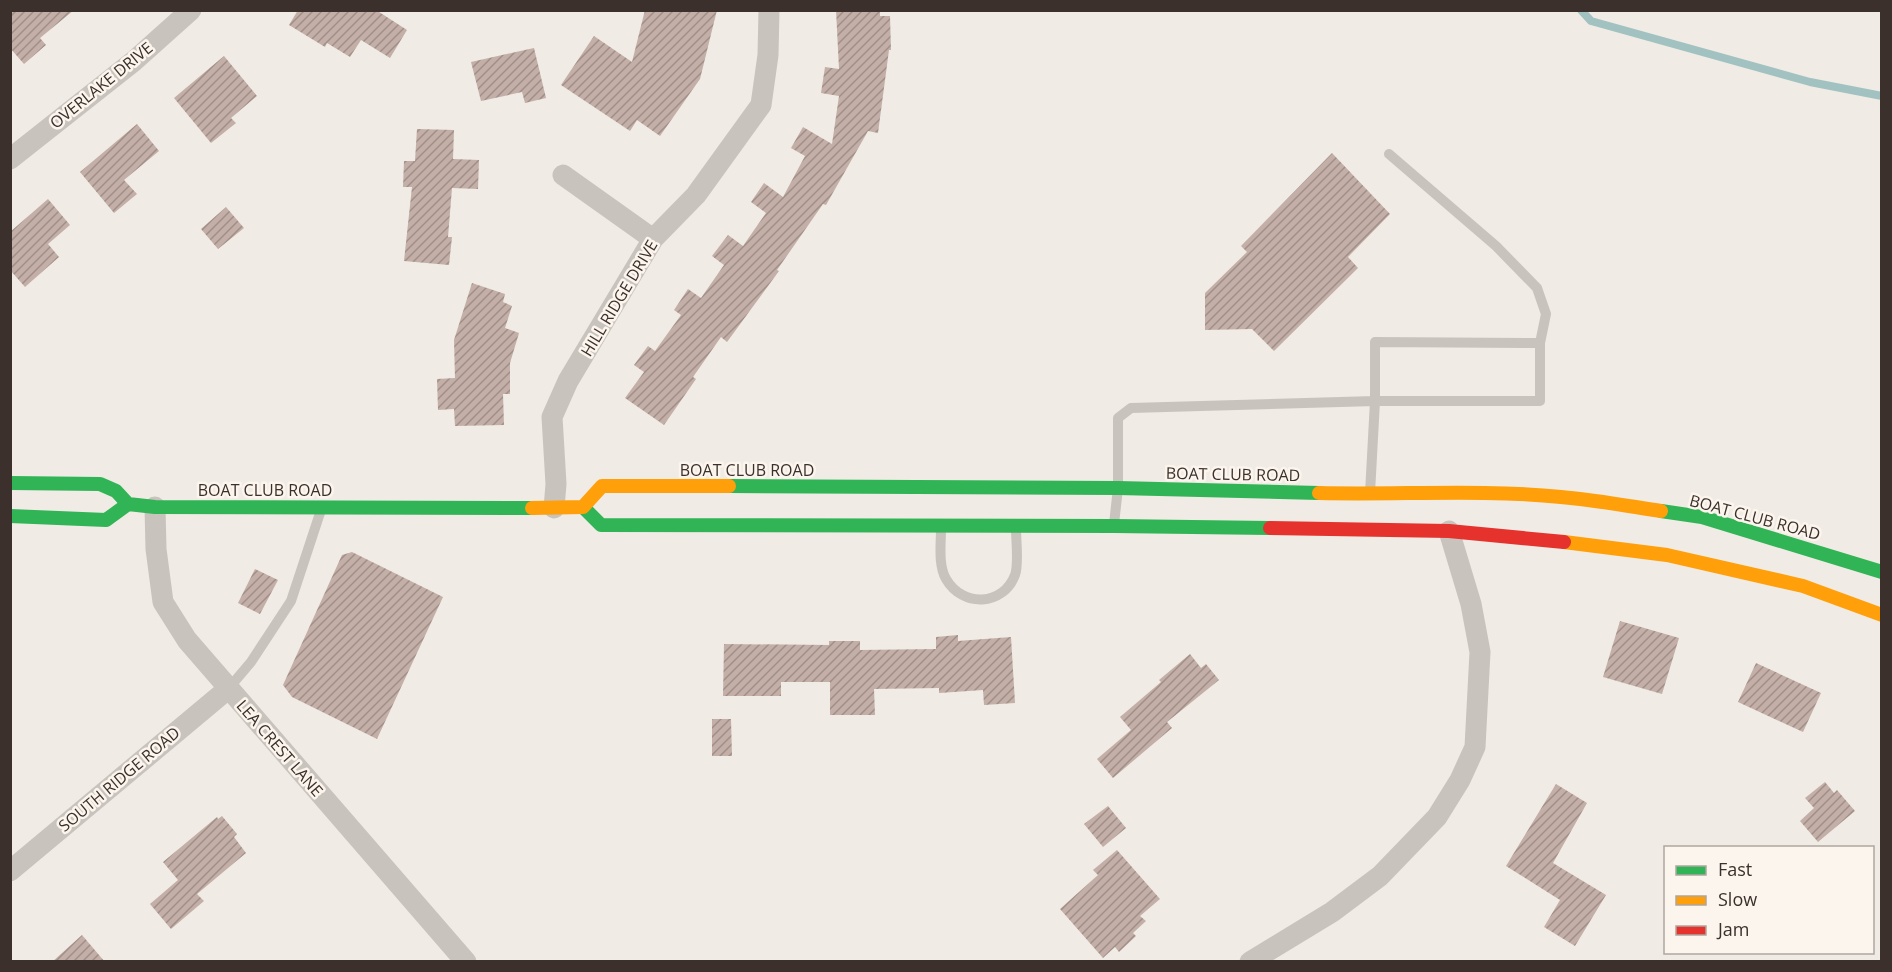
<svg xmlns="http://www.w3.org/2000/svg" width="1892" height="972" font-family="'Open Sans',sans-serif">
  <style>
    .lines { fill: none; stroke-linecap: round; stroke-linejoin: round }
    .stream { stroke: #a1c2c1; stroke-width: 8 }
    .building { fill: url(#building-hatch) }
    .lane { stroke: #c9c3be; stroke-width: 10 }
    .street { stroke: #c9c3be; stroke-width: 21 }
    .fast { stroke: #30b455; stroke-width: 14 }
    .slow { stroke: #ff9f0a; stroke-width: 14 }
    .jam { stroke: #e5322d; stroke-width: 14 }
    .labels { text-anchor: middle; stroke-width: 5; stroke-linejoin: round; paint-order: stroke }
    .street-label { font-size: 16px; fill: #3b302b; stroke: #fbf5ee }
  </style>
  <defs>
    <pattern id="building-hatch" width="6" height="6" patternUnits="userSpaceOnUse" patternTransform="scale(1.5)"><rect width="6" height="6" fill="#c3afa7"/><path d="M-1 1l2-2M0 6l6-6M5 7l2-2" fill="none" stroke="#a08f88"/></pattern>
  </defs>
  <rect width="100%" height="100%" fill="#f0ebe5"/>
  <g class="lines">
    <path class="stream" d="M1581 10 1591 21 1810 82 1882 96"/>
  </g>
  <path class="building" d="M10 10H74L40 38 46 45 24 64 10 48Z
    M298 10H376L407 30 390 58 361 40 350 57 327 43 325 47 289 25Z
    M645 10H717L700 79 660 136 637 120 630 131 561 85 594 36 632 62Z
    M836 10H880V16H890L891 50H889L878 133 868 131 826 205 823 204 777 270 779 271 727 342 721 337 693 377 696 379 664 425 625 398 644 372 634 365 648 346 655 351 681 315 674 310 688 289 701 298 724 265 712 256 728 235 743 246 766 213 751 202 764 183 783 197 805 156 791 148 803 127 832 144 839 96 821 93 825 67 839 69Z
    M534 48 546 98 525 103 522 92 481 101 471 62Z
    M224 56 257 96 231 118 236 123 211 143 174 98Z
    M137 124 159 151 124 180 137 194 114 213 80 172Z
    M417 129 454 130 453 159 479 160 478 189 452 188 448 237H452L449 265 404 261 412 187H403L404 161H415Z
    M1332 153 1390 214 1348 257 1358 268 1274 351 1252 329 1205 330V293L1247 252 1241 246Z
    M48 199 70 225 48 244 59 257 25 287 10 270V232Z
    M226 207 244 228 218 249 201 229Z
    M472 283 505 294 503 302 512 306 505 328 519 333 510 363V394H503L504 425 455 426 454 409 438 410 437 379 455 378 454 340Z
    M352 552 443 597 377 739 292 697 283 685 342 555Z
    M255 569 278 580 260 614 238 603Z
    M1620 621 1679 638 1662 694 1603 677Z
    M958 635V641L1011 637 1015 703 984 705 983 690 939 693V688L874 689 875 715H830V682H781V696H723L724 644 829 645V641H860V650L936 649V637Z
    M1190 654 1201 668 1206 664 1219 680 1167 722 1172 728 1113 778 1097 759 1131 730 1120 717 1161 682 1159 680Z
    M1756 663 1821 693 1803 732 1738 702Z
    M712 719H731L732 756H712Z
    M1825 782 1834 793 1837 790 1855 811 1818 842 1800 821 1814 808 1805 798Z
    M1556 784 1587 803 1553 863 1606 895 1575 946 1544 927 1560 900 1506 866Z
    M1108 806 1126 828 1103 847 1084 824Z
    M222 816 237 834 234 837 246 853 197 894 204 901 171 929 150 904 178 880 163 862 217 817 218 819Z
    M1117 850 1160 899 1140 916 1146 921 1133 933 1136 936 1119 952 1115 947 1103 958 1060 909 1098 875 1093 870Z
    M82 935 105 962H52Z"/>
  <g class="lines">
    <path class="lane" d="M1389 154 1496 246 1537 288 1546 314 1540 343
      M1114 524 1118 488V418L1131 408 1375 401H1540V343L1375 342V401L1370 493
      M941 529C941 544 938 565 946 579 963 608 1003 606 1015 575 1019 565 1016 540 1016 529
      M229 688 251 662 291 601 321 510"/>
    <path class="street" d="M10 159 134 61 191 10
      M563 175 653 239
      M155 507 156 549 163 602 187 640 466 962
      M554 508 556 484 552 417 568 381 653 239 696 195 761 105 768 55 769 10
      M10 871 229 688
      M1250 962 1332 912 1380 876 1437 817 1460 780 1475 747 1480 652 1471 604 1449 531"/>
    <path class="fast" d="M10 483 100 484 116 491 128 504 155 507 532 508
      M729 486 1118 488 1319 493
      M583 507 601 525 1114 526 1270 528
      M1661 511 1702 517 1882 572
      M10 516 106 520 128 504"/>
    <path class="slow" d="M1319 493C1400 495 1481 489 1561 497 1595 500 1628 506 1661 511
      M532 508 583 507 602 486H729
      M1564 542 1667 555 1803 586 1882 615"/>
    <path class="jam" d="M1270 528 1449 531 1564 542"/>
  </g>
  <g class="labels">
    <g class="street-label">
      <text transform="translate(101 85) rotate(-39)" y="6">OVERLAKE DRIVE</text>
      <text transform="translate(619 298) rotate(-59)" y="6">HILL RIDGE DRIVE</text>
      <text x="747" y="476">BOAT CLUB ROAD</text>
      <text transform="translate(1233 474) rotate(1)" y="6">BOAT CLUB ROAD</text>
      <text x="265" y="496">BOAT CLUB ROAD</text>
      <text transform="translate(1755 517) rotate(15)" y="6">BOAT CLUB ROAD</text>
      <text transform="translate(280 748) rotate(49)" y="6">LEA CREST LANE</text>
      <text transform="translate(119 779) rotate(-40)" y="6">SOUTH RIDGE ROAD</text>
    </g>
  </g>
  <rect width="1892" height="972" fill="none" stroke="#3b302b" stroke-width="24"/>
  <rect x="1664" y="846" width="210" height="108" fill="#fbf5ee" stroke="#aea6a0" stroke-width="1.5"/>
  <rect x="1676" y="866" width="30" height="9" fill="#30b455" stroke="#aea6a0" stroke-width="1.5"/>
  <text x="1718" y="876" font-size="18" fill="#3b302b">Fast</text>
  <rect x="1676" y="896" width="30" height="9" fill="#ff9f0a" stroke="#aea6a0" stroke-width="1.5"/>
  <text x="1718" y="906" font-size="18" fill="#3b302b">Slow</text>
  <rect x="1676" y="926" width="30" height="9" fill="#e5322d" stroke="#aea6a0" stroke-width="1.5"/>
  <text x="1718" y="936" font-size="18" fill="#3b302b">Jam</text>
</svg>
